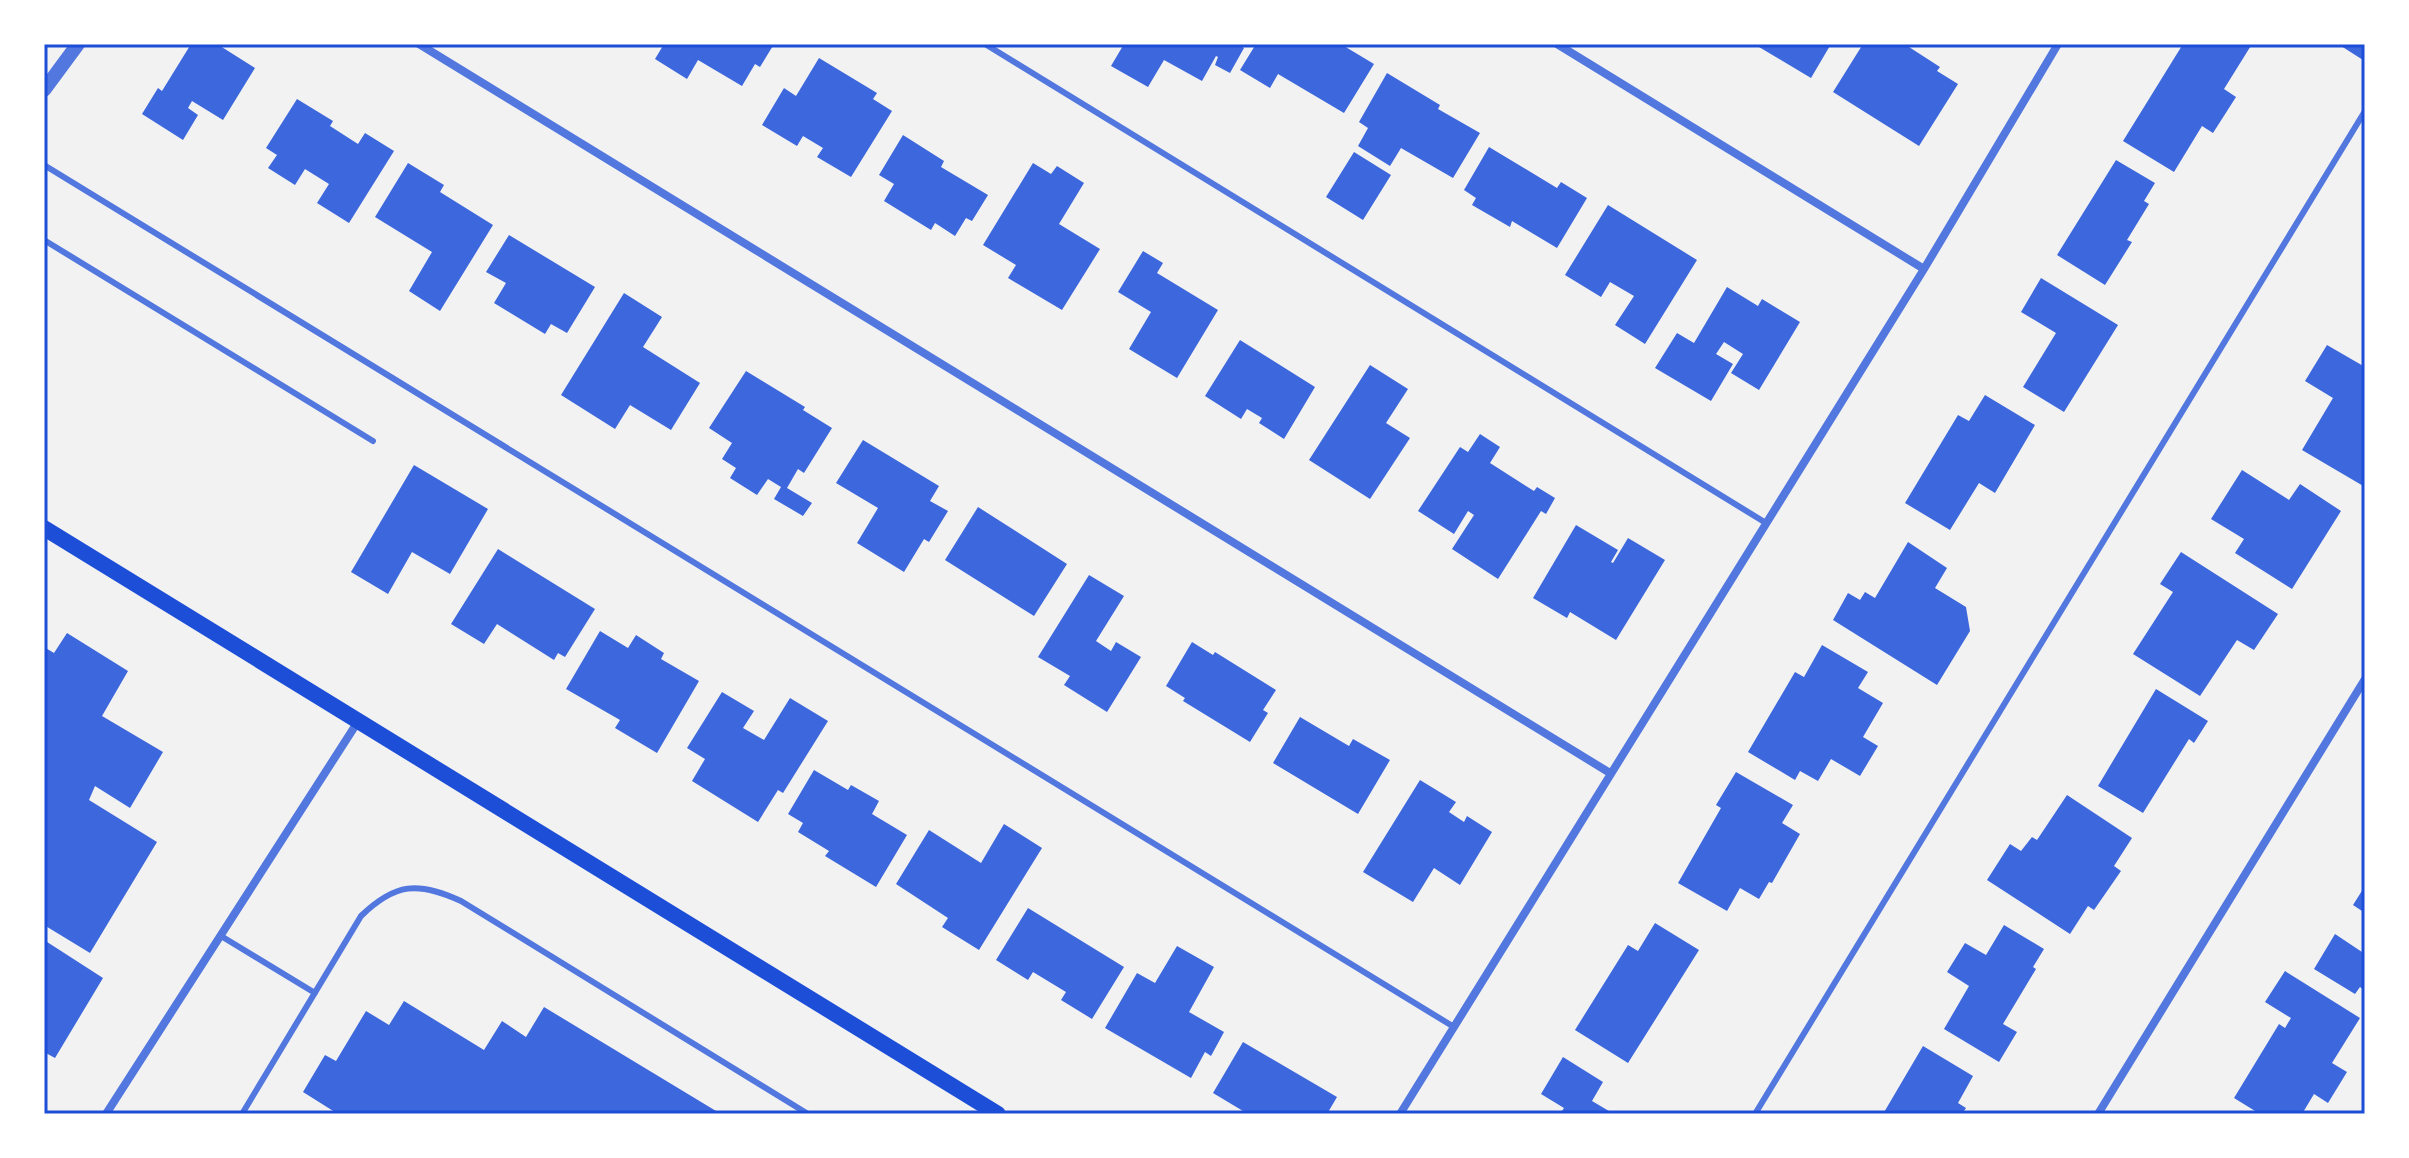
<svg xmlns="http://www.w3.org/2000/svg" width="2409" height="1158" font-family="Barlow,sans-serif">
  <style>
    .building { fill: #3d67dc }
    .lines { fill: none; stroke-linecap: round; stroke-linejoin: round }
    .service { stroke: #5277de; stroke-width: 6 }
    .minor { stroke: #5277de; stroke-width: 8 }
    .tertiary { stroke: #5277de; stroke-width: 14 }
    .secondary { stroke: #1d4ed8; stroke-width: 16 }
    .neatline { fill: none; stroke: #1d4ed8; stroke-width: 3 }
  </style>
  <rect width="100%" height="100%" fill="#f2f2f2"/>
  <path class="building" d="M191 44H217L255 68 223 120 192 101 188 108 198 115 183 140 142 114 158 88 162 91Z
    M664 44H774L760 67 755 64 742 86 698 60 687 79 655 59Z
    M1124 44H1238L1244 48 1230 73 1215 65 1218 57 1216 56 1202 81 1164 60 1148 87 1111 66Z
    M1256 44H1345L1344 46 1374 64 1344 113 1278 74 1270 88 1240 70Z
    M1754 44H1831L1811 78Z
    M1863 44H1911L1909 47 1940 67 1937 71 1958 84 1919 146 1833 92Z
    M2183 44H2252L2224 89 2236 97 2213 133 2202 126 2174 172 2123 141Z
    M2338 44H2365V56L2363 60Z
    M819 58 877 93 873 99 892 111 851 177 817 157 823 148 803 136 797 146 762 125 784 88 796 96Z
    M1387 73 1440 105 1438 109 1480 133 1453 178 1401 148 1390 166 1358 146 1368 128 1359 122Z
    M297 99 333 121 330 126 358 144 365 133 394 151 349 223 317 203 329 184 305 169 295 185 268 168 277 155 266 148Z
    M903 135 944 161 941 167 988 195 972 221 966 218 955 236 935 223 931 230 884 201 894 184 879 175Z
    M1489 147 1557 188 1561 182 1587 198 1557 248 1512 221 1510 227 1472 205 1476 198 1464 190Z
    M1354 152 1391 175 1363 220 1326 197Z
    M2116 160 2155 183 2144 201 2149 204 2127 240 2132 242 2105 285 2057 255Z
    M408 163 444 185 440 192 493 225 440 311 409 291 432 252 375 217Z
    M1033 163 1051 174 1057 166 1084 183 1059 224 1100 249 1062 310 1008 278 1016 265 983 245Z
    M1608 205 1697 260 1645 344 1615 325 1634 296 1610 282 1601 297 1565 275Z
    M509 235 595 287 567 333 551 324 545 334 494 303 506 283 486 272Z
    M1143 251 1163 263 1157 273 1218 310 1177 378 1129 349 1151 312 1118 292Z
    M2041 278 2118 325 2064 412 2023 387 2056 333 2021 312Z
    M1727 287 1758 306 1762 299 1800 322 1759 390 1731 373 1743 354 1724 342 1716 354 1733 364 1711 401 1655 368 1677 333 1694 343Z
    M624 293 662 317 643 347 700 383 671 430 630 405 615 429 561 395Z
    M1240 340 1315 387 1284 439 1259 423 1262 418 1247 409 1241 419 1205 396Z
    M2327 345 2365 367V487L2302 450 2333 398 2305 381Z
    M1370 365 1408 389 1386 423 1410 438 1370 499 1309 460Z
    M746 371 805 407 803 410 832 428 804 473 798 469 787 488 812 503 803 516 774 499 781 487 768 479 757 495 730 478 736 468 722 459 732 443 709 428Z
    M1985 395 2035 425 1995 493 1979 483 1950 530 1905 503 1958 415 1969 421Z
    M1480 434 1500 447 1490 463 1534 491 1537 487 1555 498 1546 514 1541 511 1498 579 1452 549 1474 515 1468 511 1454 534 1418 511 1460 447 1468 452Z
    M863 440 939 486 930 501 948 511 929 542 924 539 904 572 857 543 878 508 836 483Z
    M414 465 488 509 450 574 412 552 388 594 351 572Z
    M2242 470 2289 500 2300 484 2341 511 2292 589 2235 553 2244 539 2211 519Z
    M978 507 1067 564 1034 616 945 560Z
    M1576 525 1618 550 1611 562 1613 563 1628 538 1665 560 1616 640 1570 612 1567 618 1533 598Z
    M1908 542 1947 568 1935 588 1966 607 1970 631 1937 685 1833 620 1848 593 1860 600 1865 592 1875 598Z
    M498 549 595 609 565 657 558 653 554 660 497 624 484 644 451 624Z
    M2181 552 2278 614 2254 650 2237 640 2200 696 2133 654 2173 592 2160 584Z
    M1089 575 1124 596 1096 641 1111 651 1116 642 1141 657 1107 712 1064 685 1070 676 1038 657Z
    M600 631 628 648 636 635 664 653 661 659 699 681 657 753 615 728 620 720 566 689Z
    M67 633 128 671 102 716 163 752 130 808 95 786 89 800 157 842 90 953 44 925V647L54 653Z
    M1192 642 1213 655 1215 652 1276 690 1263 710 1268 713 1250 742 1183 701 1185 698 1166 686Z
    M1822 645 1868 672 1858 688 1883 703 1863 737 1878 746 1860 776 1831 759 1818 781 1800 771 1795 780 1748 752 1795 672 1804 677Z
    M2156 689 2208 721 2194 743 2189 739 2143 813 2098 786Z
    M722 692 754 711 743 728 764 740 790 698 828 721 783 793 778 790 758 822 692 781 705 759 687 748Z
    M1300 717 1349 746 1353 739 1390 760 1358 814 1273 763Z
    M814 770 848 790 851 785 879 801 872 814 907 835 876 887 825 856 829 851 798 832 803 823 788 814Z
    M1736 772 1793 805 1782 823 1800 834 1772 883 1769 882 1759 899 1740 888 1727 911 1678 883 1721 808 1716 805Z
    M1420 780 1456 802 1449 812 1464 822 1467 816 1492 832 1460 885 1434 868 1413 902 1363 872Z
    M2067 795 2132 838 2114 866 2121 871 2094 910 2088 906 2070 934 1987 880 2010 844 2021 851 2032 837 2037 840Z
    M1004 824 1042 848 979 950 942 927 948 918 896 884 929 830 981 863Z
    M2365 886V913L2353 905Z
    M1028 908 1124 967 1092 1019 1061 1000 1066 992 1033 972 1028 980 996 960Z
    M1655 923 1699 950 1628 1063 1575 1030 1628 945 1638 951Z
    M2004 925 2044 949 2033 967 2036 969 2003 1024 2017 1032 1999 1062 1944 1029 1969 986 1947 972 1965 943 1986 955Z
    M2335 934 2365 954V991L2360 987 2355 994 2314 969Z
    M44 940 103 978 55 1058 44 1052Z
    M1177 946 1214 967 1189 1012 1224 1032 1211 1056 1205 1052 1191 1078 1105 1028 1137 973 1155 983Z
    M2285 971 2360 1018 2332 1063 2347 1072 2328 1103 2314 1094 2302 1114H2276L2272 1111 2270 1114H2260L2234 1098 2279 1024 2285 1028 2291 1018 2265 1002Z
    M404 1001 484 1050 502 1021 526 1037 544 1007 721 1114H338L303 1092 325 1055 336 1061 366 1011 389 1025Z
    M1243 1042 1337 1097 1327 1114H1248L1213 1093Z
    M1923 1046 1973 1076 1958 1103 1966 1108 1962 1114H1883Z
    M1563 1057 1603 1082 1592 1101 1614 1114H1560L1564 1108 1541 1094Z"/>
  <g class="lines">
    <path class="service" d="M985 44 1766 523
      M44 165 1454 1027
      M44 240 373 441
      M221 936 315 993
      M242 1114 361 916C395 883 418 881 461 901L808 1114
      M1755 1114 2365 111"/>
    <path class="minor" d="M419 44 1610 773
      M1557 44 1924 269
      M106 1114 357 723
      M1400 1114 1924 269 2058 44
      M2098 1114 2365 679"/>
    <path class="tertiary" d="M44 90 78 44"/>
    <path class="secondary" d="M44 528 998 1114"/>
  </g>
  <rect width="2409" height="1158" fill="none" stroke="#ffffff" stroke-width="92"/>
  <rect x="46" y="46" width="2317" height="1066" class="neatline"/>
</svg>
